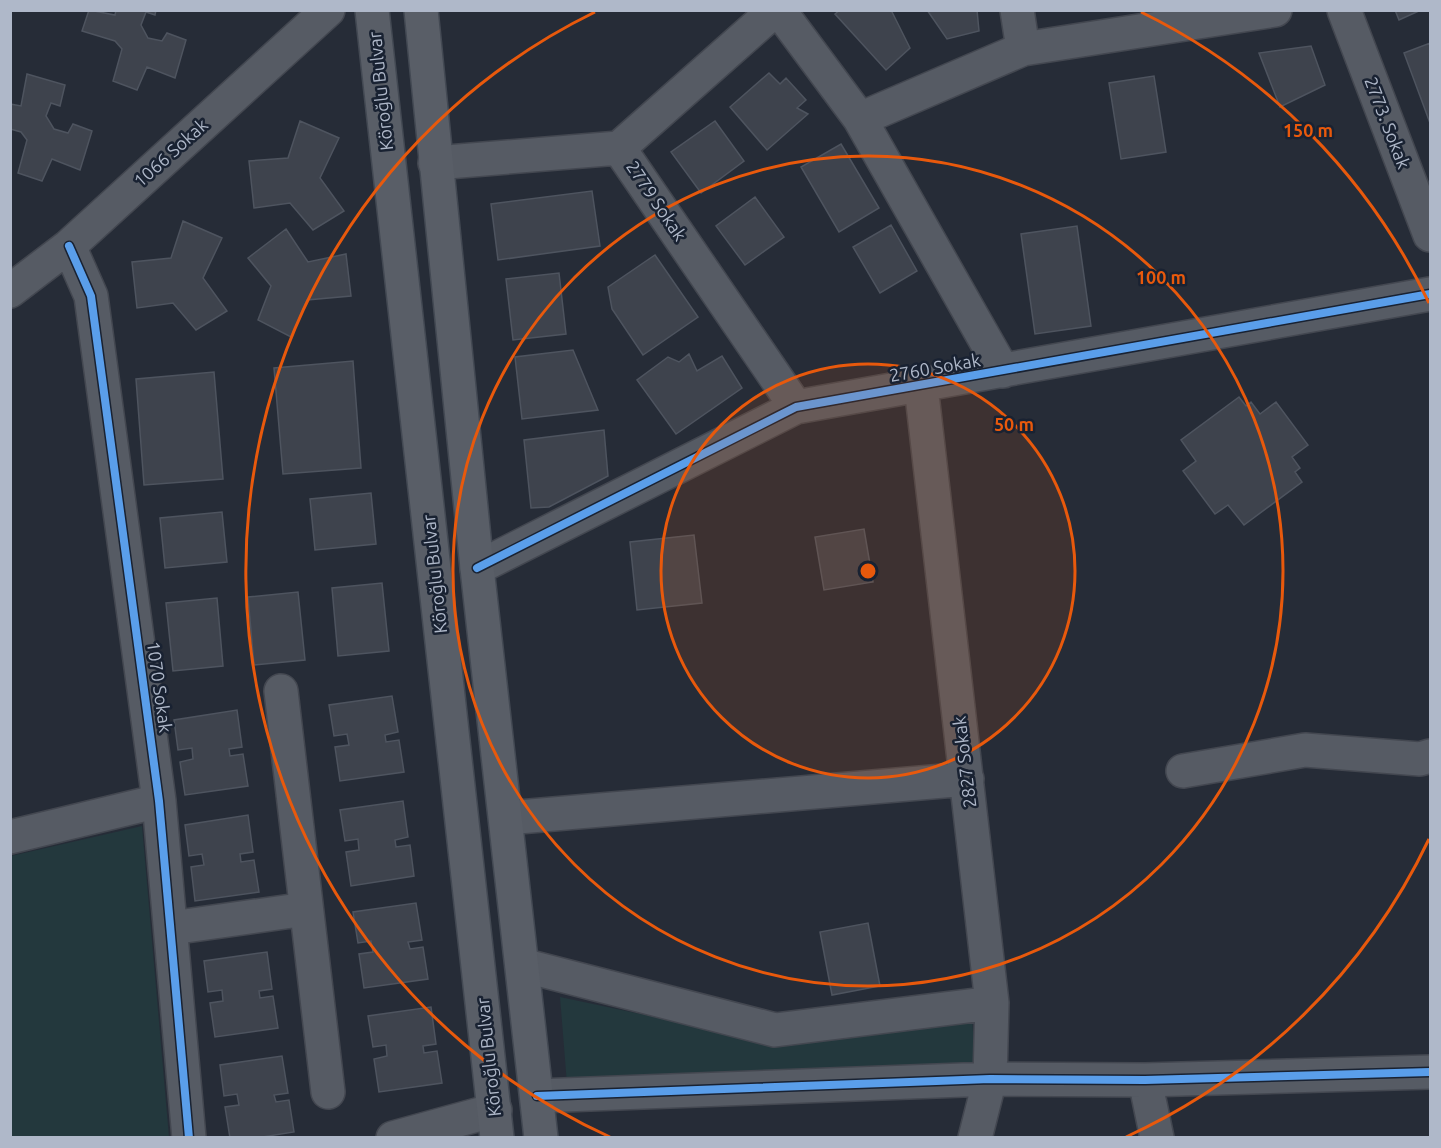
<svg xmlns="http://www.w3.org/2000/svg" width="1441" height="1148" font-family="Ubuntu,sans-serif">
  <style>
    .green { fill: #23383d }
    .building { fill: #3e434d; stroke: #4e545f; stroke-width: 1.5 }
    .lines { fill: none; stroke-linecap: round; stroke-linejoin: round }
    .minor-casing { stroke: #434750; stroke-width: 36 }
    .major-casing { stroke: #434953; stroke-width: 36 }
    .minor { stroke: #565b64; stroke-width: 33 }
    .major { stroke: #595e67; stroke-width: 33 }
    .cycleway-casing { stroke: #192232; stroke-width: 11 }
    .cycleway { stroke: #5a9eea; stroke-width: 8 }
    .ring { fill: none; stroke: #e8590c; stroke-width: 3 }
    .labels { text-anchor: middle; stroke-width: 5; stroke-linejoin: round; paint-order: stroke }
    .street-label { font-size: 18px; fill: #afb8c9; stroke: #192232 }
    .centre { fill: #e8590c; stroke: #192232; stroke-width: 3 }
    .ring-label { font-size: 18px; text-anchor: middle; font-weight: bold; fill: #e8590c; stroke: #192232; stroke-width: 5; stroke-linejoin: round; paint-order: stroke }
  </style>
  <rect width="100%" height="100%" fill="#262c37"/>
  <path class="green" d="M142 826 169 1137H11V856Z
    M560 997 773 1042 972 1017 975 1063 809 1080 567 1084Z"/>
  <path class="building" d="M89 10 115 15 116 10H156L155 15 146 12 141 25 148 38 162 41 167 33 186 40 175 78 147 67 137 90 113 81 122 49 115 41 82 31Z
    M840 10H891L910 48 886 70 835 14Z
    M927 10H977L979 31 947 39Z
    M1395 10H1421L1399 20Z
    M1430 43V123L1404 53Z
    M1311 46 1325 85 1280 107 1259 53Z
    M769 73 780 84 786 78 806 100 797 108 808 114 767 150 730 107Z
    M27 74 65 85 60 106 51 103 46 116 54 129 68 133 73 124 92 131 80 170 52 159 42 181 18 173 27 140 21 132 10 129V104L21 106Z
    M1154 76 1166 152 1121 159 1109 83Z
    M300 121 339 138 320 178 344 211 313 230 290 203 254 208 249 161 288 158Z
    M715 121 744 161 701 193 671 152Z
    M841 144 879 208 839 232 801 167Z
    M592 191 600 246 498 260 491 204Z
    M755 197 784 237 745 265 716 226Z
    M183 221 222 238 203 278 227 311 196 330 173 303 137 308 132 262 171 258Z
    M891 225 917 271 880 293 853 247Z
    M1077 226 1091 326 1035 334 1021 234Z
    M286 229 308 262 346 254 351 296 307 300 291 337 258 320 271 286 248 258Z
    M655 255 698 317 643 355 612 309 608 287Z
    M559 273 566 334 513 340 506 279Z
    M573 350 598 410 522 419 515 357Z
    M689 354 697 371 722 356 742 388 676 434 637 380 668 357 679 362Z
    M353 361 361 468 283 474 274 368Z
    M214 372 223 479 144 485 136 379Z
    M1239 397 1246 406 1251 402 1260 414 1276 402 1308 445 1292 457 1300 468 1295 472 1302 482 1244 525 1228 505 1215 514 1183 471 1196 461 1181 440Z
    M604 430 608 476 549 507 531 508 524 440Z
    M371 493 376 544 315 550 310 499Z
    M222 512 227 562 165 568 160 518Z
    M864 529 873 582 824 590 815 537Z
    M694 535 702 603 637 610 630 542Z
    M382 583 389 651 338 656 332 588Z
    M298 592 305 660 254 665 248 597Z
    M217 598 223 666 173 671 166 603Z
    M392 696 398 732 385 735 386 742 399 740 404 772 340 781 335 747 349 745 347 734 334 736 329 705Z
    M237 710 242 747 229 749 230 756 243 754 248 786 185 795 180 762 193 759 192 748 178 750 174 720Z
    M403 801 408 837 395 840 396 847 410 845 414 876 351 886 346 852 359 850 358 839 345 841 340 810Z
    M248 815 253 852 240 854 241 862 254 860 259 892 195 901 191 867 204 865 202 854 189 856 185 825Z
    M416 903 422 940 408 942 410 949 423 947 428 979 364 988 359 954 373 952 371 941 358 943 353 912Z
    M868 923 880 986 832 995 820 932Z
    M267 952 272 989 259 991 260 998 273 996 278 1028 215 1037 210 1003 223 1001 222 990 208 992 204 961Z
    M431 1007 436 1044 423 1046 424 1053 437 1051 442 1083 379 1092 374 1059 387 1056 386 1045 373 1047 368 1016Z
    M282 1056 288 1093 274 1095 276 1102 289 1100 294 1132 256 1138H230L225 1107 239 1105 237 1094 224 1096 220 1065Z"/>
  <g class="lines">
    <g class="minor-casing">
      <path id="minor" d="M779 10 860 119 1003 371
        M1017 10 1023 49
        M1344 10 1430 235
        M860 119 1023 49 1275 10
        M619 148 775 10
        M435 163 619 148 796 407
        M69 246 91 296 159 801 189 1138
        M10 291 69 246 328 10
        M921 386 992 1003 990 1079 975 1138
        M477 568 796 407 1430 294
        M281 691 328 1092
        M1183 771 1305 750 1420 759 1430 756
        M506 818 967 779
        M10 837 159 801
        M171 928 306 909
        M522 965 775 1030 992 1003
        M1145 1080 1157 1138
        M537 1096 990 1079 1145 1080 1430 1072
        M393 1138 495 1110"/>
    </g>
    <g class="major-casing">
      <path id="major" d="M372 10 497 1138
        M421 10 477 568 541 1138"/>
    </g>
    <use href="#minor" class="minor"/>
    <use href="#major" class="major"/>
    <g class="cycleway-casing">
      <path id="cycleway" d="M69 246 91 296 159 801 189 1138
        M477 568 796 407 1430 294
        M537 1096 990 1079 1145 1080 1430 1072"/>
    </g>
    <use href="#cycleway" class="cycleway"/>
  </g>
  <circle cx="868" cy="571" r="207" fill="#e8590c" fill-opacity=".12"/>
  <g class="ring">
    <circle cx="868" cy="571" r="207"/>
    <circle cx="868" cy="571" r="415"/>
    <path d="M1429 839A622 622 0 0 1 1126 1137M610 1137A622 622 0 0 1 595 12M1141 12A622 622 0 0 1 1429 303"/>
  </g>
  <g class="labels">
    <g class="street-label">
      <text transform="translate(381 91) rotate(-96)" y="6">Köroğlu Bulvar</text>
      <text transform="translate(1387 123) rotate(69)" y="6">2773. Sokak</text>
      <text transform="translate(171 153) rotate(-42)" y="6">1066 Sokak</text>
      <text transform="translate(656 201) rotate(56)" y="6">2779 Sokak</text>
      <text transform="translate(935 368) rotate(-10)" y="6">2760 Sokak</text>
      <text transform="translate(435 574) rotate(-96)" y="6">Köroğlu Bulvar</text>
      <text transform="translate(159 687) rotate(82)" y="6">1070 Sokak</text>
      <text transform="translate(965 762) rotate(-97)" y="6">2827 Sokak</text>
      <text transform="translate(489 1057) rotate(-96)" y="6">Köroğlu Bulvar</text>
    </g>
  </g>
  <circle cx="868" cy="571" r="9" class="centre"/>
  <g class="ring-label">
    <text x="1308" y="137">150 m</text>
    <text x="1161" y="284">100 m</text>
    <text x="1014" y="431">50 m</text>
  </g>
  <rect width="1441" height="1148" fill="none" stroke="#afb8c9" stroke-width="24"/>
</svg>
